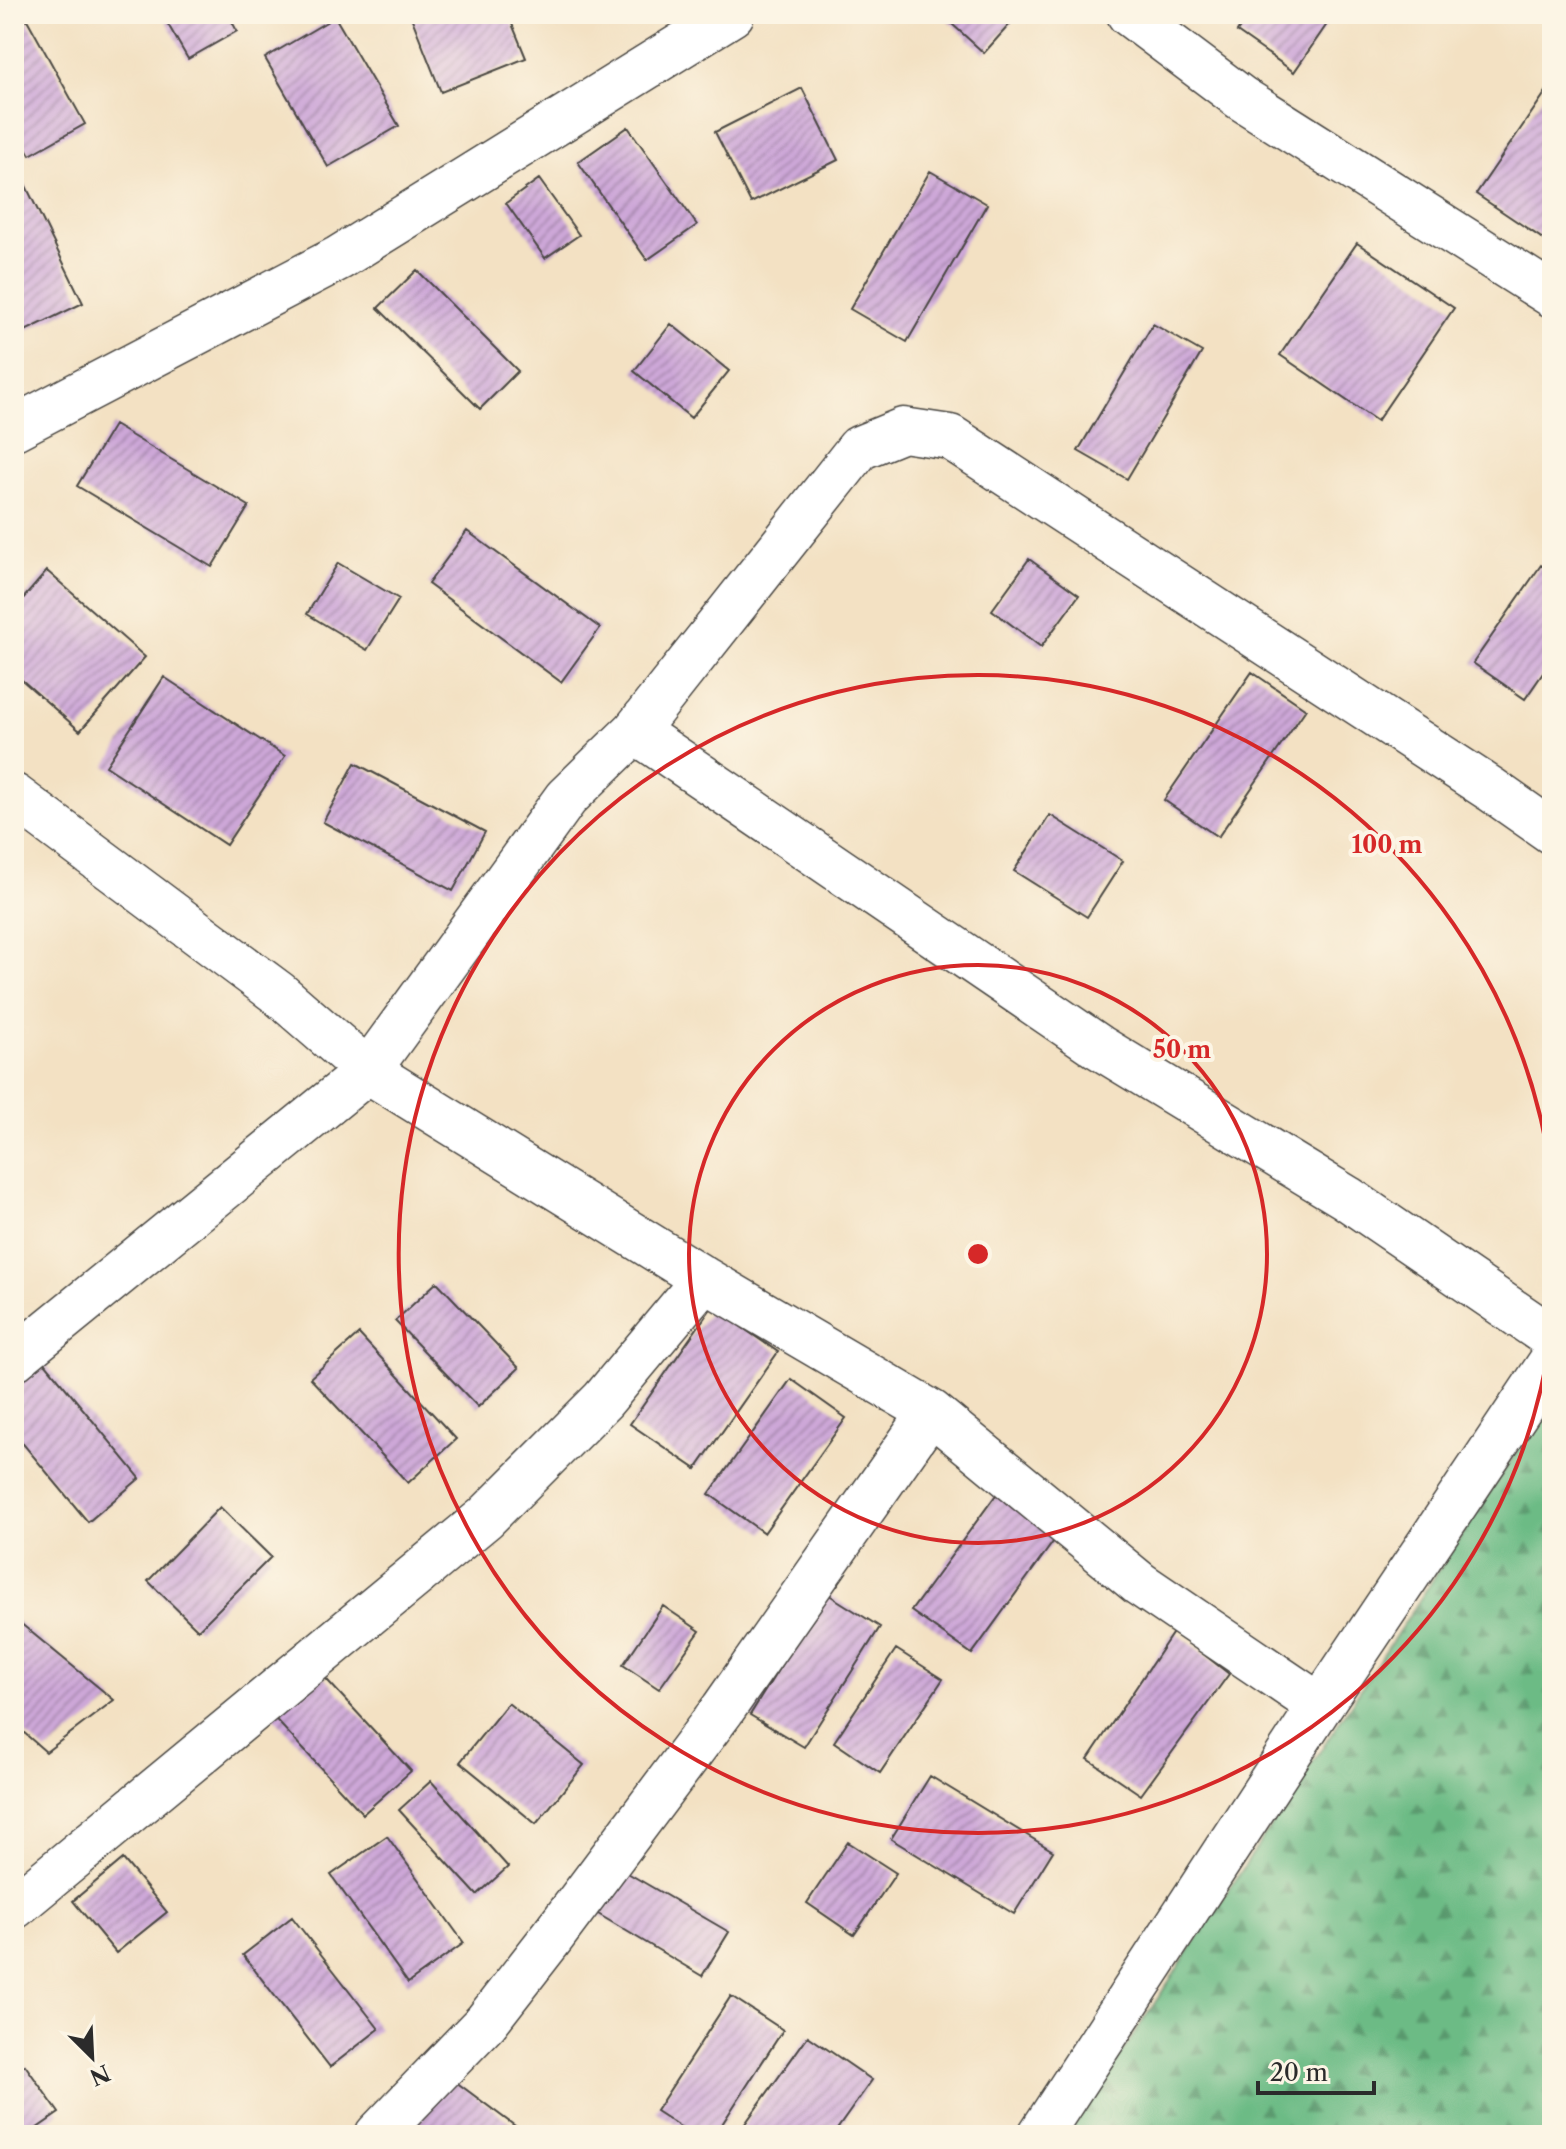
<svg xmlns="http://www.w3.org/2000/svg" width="1566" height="2149" font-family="'Libre Caslon Text',serif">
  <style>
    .forest { fill: url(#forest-firs); stroke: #4c7358; stroke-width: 2 }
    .building { fill: url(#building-hatch) }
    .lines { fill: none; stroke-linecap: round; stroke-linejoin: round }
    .minor-casing { stroke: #494642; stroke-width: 47 }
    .minor { stroke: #fff; stroke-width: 44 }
    .ring { fill: none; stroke: #d62828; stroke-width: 4 }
    .centre { fill: #d62828; stroke: #fcf5e5; stroke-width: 4 }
    .ring-label { font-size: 24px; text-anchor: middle; font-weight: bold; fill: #d62828; stroke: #fcf5e5; stroke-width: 8; stroke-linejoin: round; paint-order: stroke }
  </style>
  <defs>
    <pattern id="forest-firs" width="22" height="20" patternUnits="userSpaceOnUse" patternTransform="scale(2)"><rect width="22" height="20" fill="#6cbb85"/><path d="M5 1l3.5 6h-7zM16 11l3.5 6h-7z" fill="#59986d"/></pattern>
    <pattern id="building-hatch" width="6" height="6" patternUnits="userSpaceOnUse" patternTransform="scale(2)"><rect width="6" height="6" fill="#cda7d8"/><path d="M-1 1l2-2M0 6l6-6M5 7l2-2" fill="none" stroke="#a788af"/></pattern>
  </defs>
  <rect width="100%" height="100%" fill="#fcf5e5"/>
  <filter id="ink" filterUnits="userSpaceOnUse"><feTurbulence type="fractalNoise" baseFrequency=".0125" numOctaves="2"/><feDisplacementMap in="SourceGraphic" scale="16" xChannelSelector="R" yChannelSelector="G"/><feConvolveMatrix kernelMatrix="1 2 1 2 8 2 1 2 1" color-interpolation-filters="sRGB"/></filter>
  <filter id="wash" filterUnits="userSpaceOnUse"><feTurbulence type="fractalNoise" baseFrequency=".006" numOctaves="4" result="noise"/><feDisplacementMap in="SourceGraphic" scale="32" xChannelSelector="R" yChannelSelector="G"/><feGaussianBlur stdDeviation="1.8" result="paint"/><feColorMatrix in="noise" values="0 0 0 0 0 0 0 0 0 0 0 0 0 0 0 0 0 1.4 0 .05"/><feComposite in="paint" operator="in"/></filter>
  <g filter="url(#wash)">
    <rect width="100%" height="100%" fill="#f3e1c3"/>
    <path class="forest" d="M1552 1398V2135H1068Z"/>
    <g id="blocks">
      <path class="building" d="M14 14H24L85 124 30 155 14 127Z
        M162 14H228L237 31 188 59Z
        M410 14H508L526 58 441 92Z
        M941 14H1019L984 53Z
        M1249 14H1334L1294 72 1237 32Z
        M335 17 399 126 328 167 265 58Z
        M1552 83V245L1476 194Z
        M802 88 838 160 751 203 715 132Z
        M628 127 697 225 647 260 578 162Z
        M930 171 987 204 907 342 850 309Z
        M539 179 579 235 545 258 506 203Z
        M25 184 83 303 17 335 14 328V189Z
        M1357 243 1454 308 1377 421 1280 355Z
        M417 270 518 371 480 409 378 308Z
        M671 324 729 371 691 418 634 371Z
        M1153 324 1202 352 1127 479 1078 451Z
        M114 425 249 506 212 567 77 486Z
        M467 531 600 628 561 682 428 584Z
        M1029 559 1079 595 1041 647 992 610Z
        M338 563 399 599 367 650 307 614Z
        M1541 565 1552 572V660L1525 699 1473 663Z
        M47 571 145 657 80 731 14 673V609Z
        M1252 672 1306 709 1218 837 1164 800Z
        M164 677 285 756 226 845 106 766Z
        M355 763 485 832 453 891 323 822Z
        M1050 815 1123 861 1087 917 1014 871Z
        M437 1282 519 1368 478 1407 395 1321Z
        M712 1307 778 1352 696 1469 630 1424Z
        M359 1334 456 1439 408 1483 310 1378Z
        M41 1358 140 1478 88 1522 14 1433V1380Z
        M791 1379 846 1418 764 1533 709 1494Z
        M1001 1488 1061 1531 972 1654 911 1611Z
        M220 1507 271 1557 198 1630 148 1581Z
        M826 1593 880 1627 804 1747 750 1715Z
        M663 1606 700 1631 659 1689 623 1665Z
        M14 1618 114 1700 46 1752 14 1724Z
        M1174 1631 1229 1674 1141 1795 1088 1759Z
        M896 1649 943 1679 880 1773 834 1742Z
        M317 1669 411 1771 363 1814 269 1712Z
        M508 1703 584 1765 536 1824 460 1762Z
        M930 1776 1053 1851 1014 1914 891 1839Z
        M431 1781 508 1867 477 1895 399 1810Z
        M387 1836 464 1943 408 1983 331 1875Z
        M848 1842 896 1873 854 1935 807 1903Z
        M123 1859 167 1912 116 1953 73 1901Z
        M619 1868 729 1932 702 1976 593 1911Z
        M292 1917 379 2029 330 2067 243 1955Z
        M731 1996 783 2030 715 2135H693L656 2111Z
        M808 2036 872 2080 833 2135H737Z
        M25 2065 59 2113 27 2135H14V2073Z
        M448 2076 527 2135H416L408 2129Z"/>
    </g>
  </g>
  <g filter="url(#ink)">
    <use href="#blocks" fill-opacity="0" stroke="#494642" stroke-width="2"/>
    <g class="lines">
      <g class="minor-casing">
        <path id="minor" d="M1129 14 1241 98 1552 295
          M14 428 339 258 732 14
          M635 731 1099 1047 1347 1198 1552 1338
          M14 796 278 993 368 1071 704 1279 931 1412 1140 1584 1320 1706
          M14 1359 368 1071 566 798 635 731 859 448 903 430 950 437 1492 790 1552 832
          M14 1907 485 1518 603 1400 704 1279
          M377 2135 486 2022 553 1936 723 1709 931 1412
          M1040 2135 1320 1706 1552 1360"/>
      </g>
      <use href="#minor" class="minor"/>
    </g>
  </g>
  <g class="ring">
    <circle cx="978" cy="1254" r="289"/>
    <path d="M1551 1335A579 579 0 1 1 1551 1173"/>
  </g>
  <circle cx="978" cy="1254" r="12" class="centre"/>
  <g class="ring-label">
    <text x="1387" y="853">100 m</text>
    <text x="1182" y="1058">50 m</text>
  </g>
  <rect width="1566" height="2149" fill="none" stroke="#fcf5e5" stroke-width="48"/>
  <g transform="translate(92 2057) rotate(156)" stroke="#fcf5e5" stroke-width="6" paint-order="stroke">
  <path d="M0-6L14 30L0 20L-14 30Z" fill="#2b2b2b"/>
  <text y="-12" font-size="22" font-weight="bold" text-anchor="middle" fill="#2b2b2b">N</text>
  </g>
  <path d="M1258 2081v12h116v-12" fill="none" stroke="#2b2b2b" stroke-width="4"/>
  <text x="1270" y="2081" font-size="24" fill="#2b2b2b" stroke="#fcf5e5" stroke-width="6" paint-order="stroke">20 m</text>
</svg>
